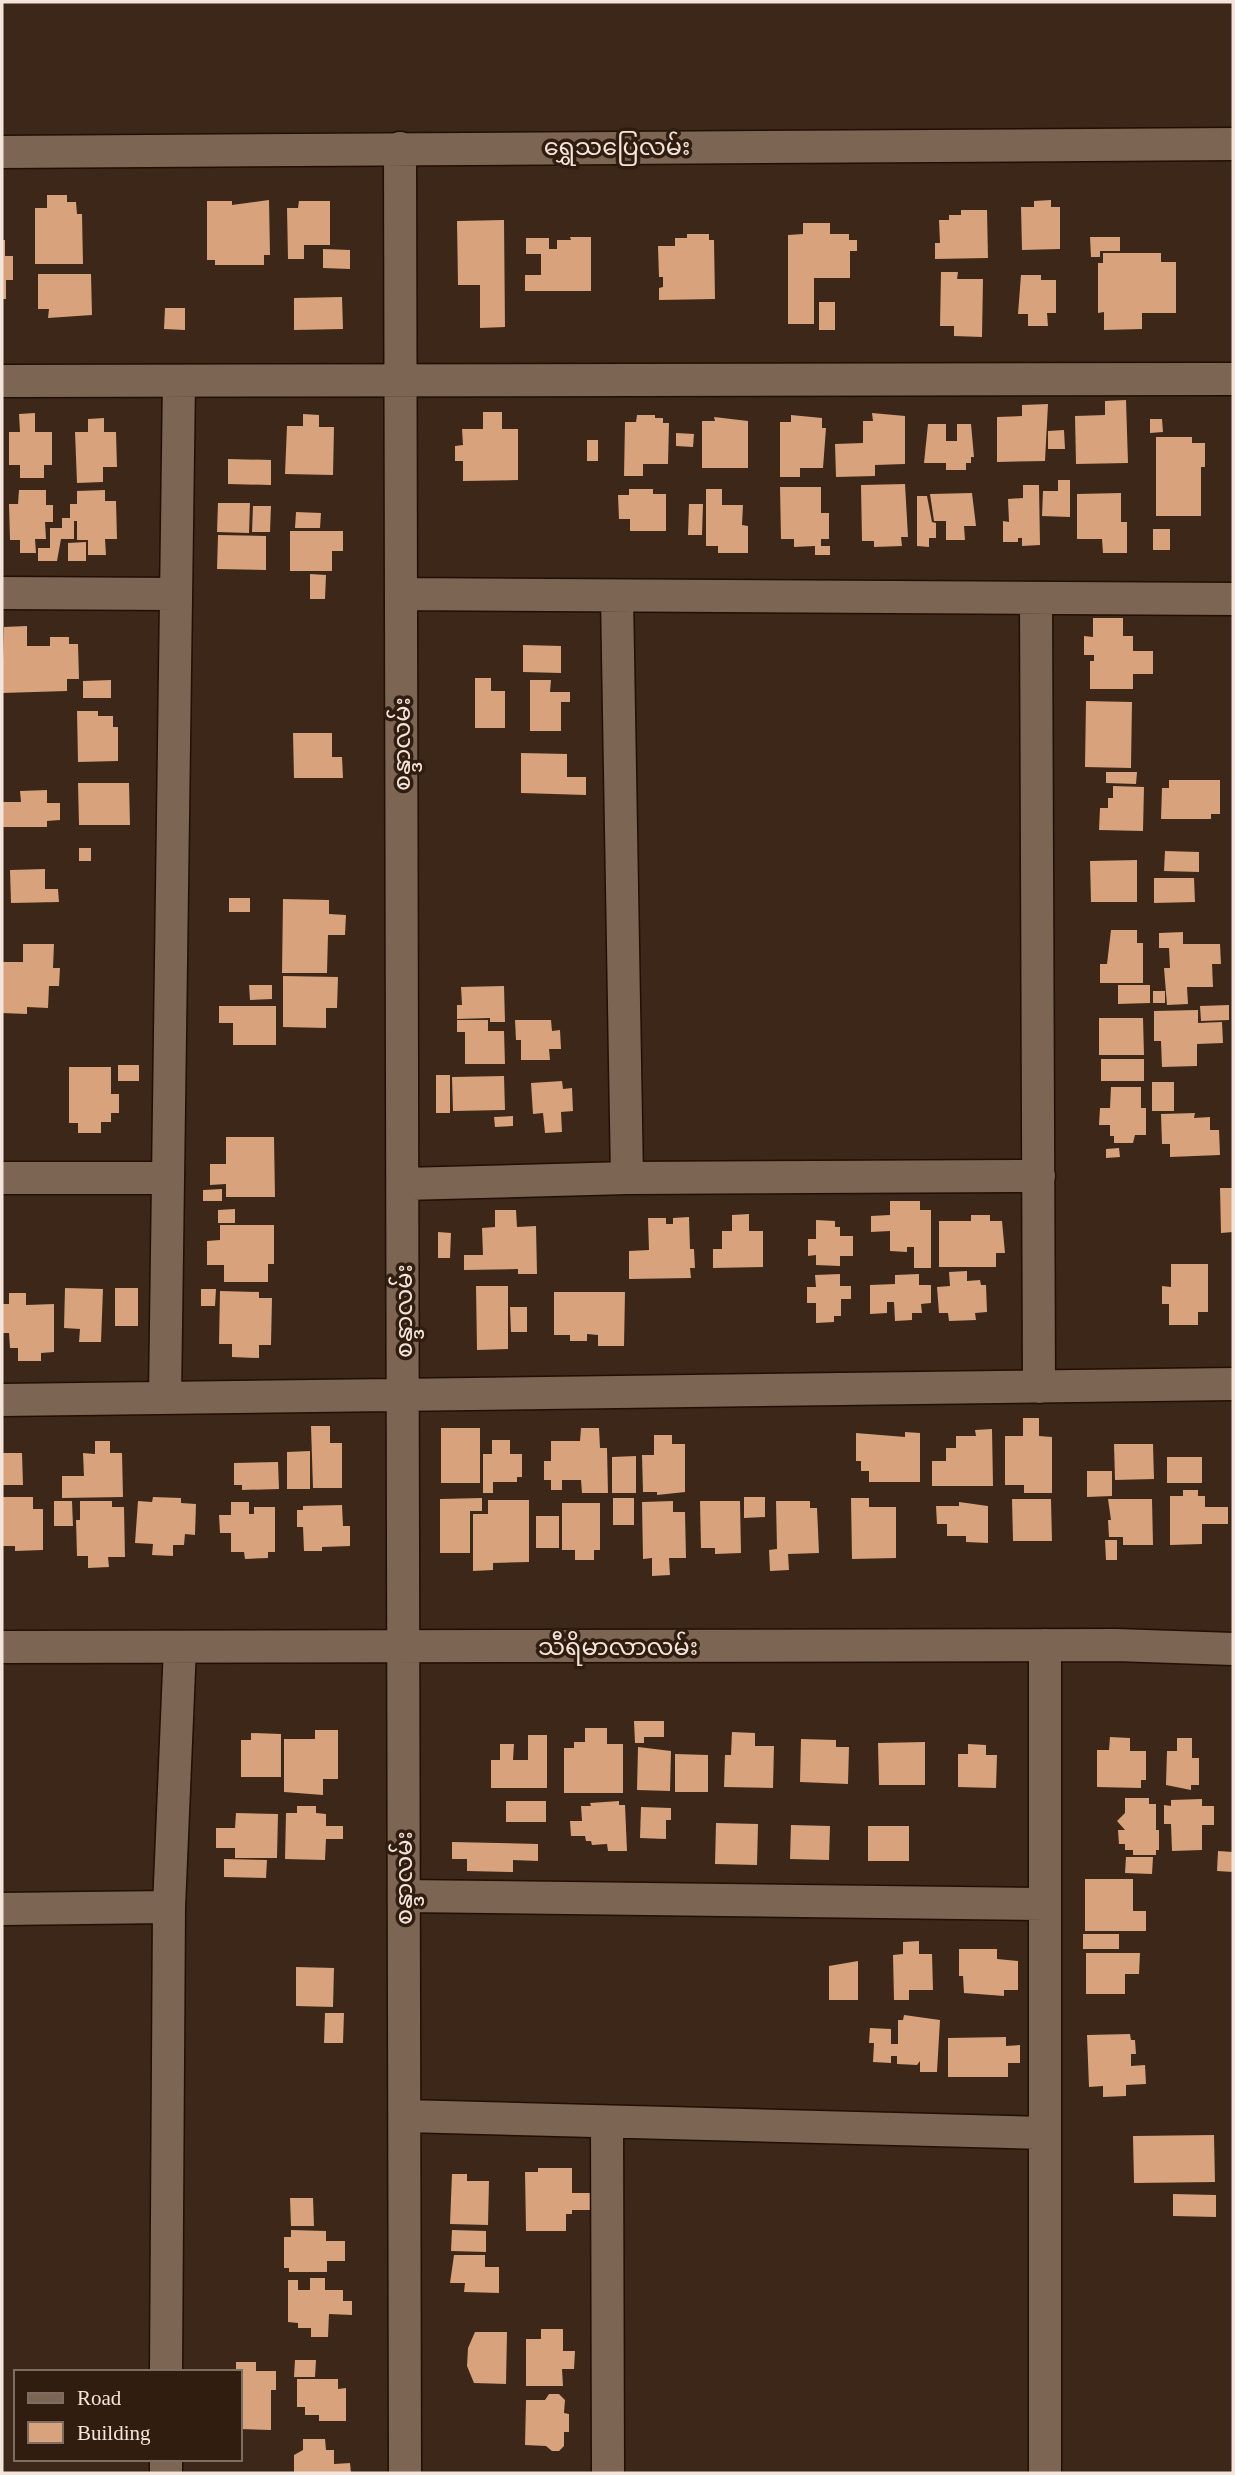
<svg xmlns="http://www.w3.org/2000/svg" width="1235" height="2475" font-family="'Times New Roman','Noto Sans Myanmar',serif">
  <style>
    .building { fill: #d8a27c }
    .lines { fill: none; stroke-linecap: round; stroke-linejoin: round }
    .minor-casing { stroke: #220f03; stroke-width: 35 }
    .minor { stroke: #7d6554; stroke-width: 32 }
    .labels { text-anchor: middle; stroke-width: 7; stroke-linejoin: round; paint-order: stroke }
    .street-label { font-size: 24px; fill: #f3e5dc; stroke: #311d0f }
  </style>
  <rect width="100%" height="100%" fill="#3c2718"/>
  <path class="building" d="M47 195H67V202H76L77 214H82L83 264H35V208H47Z
    M269 200 270 255H264V265H215V260H207V201H232V205Z
    M1051 200V207H1060V249L1022 250 1021 207H1034V201Z
    M299 201H330V245H304V259H288L287 208H298Z
    M961 210H987L988 258 935 259V243H940L939 220H949V215H961Z
    M504 220 505 327 480 328V285H458L457 221Z
    M803 223H830V234H849V240H857V251H850V278H814V324H788V235L803 234Z
    M687 234H709V240H714L715 299 659 300V288L663 287V277H659L658 246H675V238H687Z
    M570 237H591V291H525V275H541V254H526V238H549V249H557V240H571Z
    M1090 237H1120V251H1100V257H1091Z
    M2 240H5V256H13V280H6V299H2Z
    M323 249 350 250V269L323 268Z
    M1103 253H1161V262H1176V313H1142V329L1104 330V312L1098 313V263H1103Z
    M941 272H958L957 279H983L982 337 954 336V326H940Z
    M38 274H91L92 315 48 318 49 309H38Z
    M1021 275H1041V280H1056V313H1047L1048 326H1028V314H1018Z
    M342 297 343 329 294 330V298Z
    M819 302H835V330H819Z
    M165 308H185V330L164 329Z
    M1126 400 1128 463 1076 464 1075 416 1105 415V401Z
    M1048 404 1045 461 997 462V417L1022 416V405Z
    M483 412H502V429H518V480L463 481V461H455V446L463 445 462 429H483Z
    M35 413V432H52V465H44V478H20V465H9V432H20L19 414Z
    M872 413 905 416V464L875 465V476L836 477 835 444 863 443V421H873Z
    M303 414 319 415V427H334L333 475 285 474 287 426H303Z
    M637 415H655V418H663V423H669L668 464H643V476H624L625 422H636Z
    M791 415 822 418V428H826L823 468H800V477H780V422H791Z
    M714 417 748 421V468H702V421H715Z
    M104 418V432H116L117 467H103V482L77 483 75 432H88V419Z
    M1150 419H1162L1163 432 1150 433Z
    M928 424H946V441H957V424H971L974 457H971V463H966V470H946V463H924Z
    M1064 430 1065 449H1048V431Z
    M676 433 694 434 693 447 676 446Z
    M1156 437H1192V443H1205V467H1201V516H1156Z
    M587 440H598V461H587Z
    M228 459 271 460V485L228 484Z
    M1058 480H1070V517L1042 516 1043 491H1058Z
    M905 484 908 537H901L902 546 874 547V541H862L861 485Z
    M1023 485H1039L1040 545 1022 546V538H1018V542H1003V521L1009 522 1008 499 1023 498Z
    M780 487H821V513H829V539H821V546H830V555H815V546L794 547V539H781Z
    M629 489H653V494H666V531H630V519H619L618 495H629Z
    M706 489H722V505H743L742 525 748 526V553H718V546H706Z
    M19 490H46V505H53V522H45L46 539H35L36 553H20V540H10L9 504H18Z
    M105 490V501H116L117 539H105L106 555H88V540H77V521H74V539H61L57 561H38V548H50V528H62V518H70V504H77V491Z
    M972 493 976 526H964L965 540H946V521H934L930 494Z
    M1121 493V522H1127V553H1103L1102 539H1077V494Z
    M917 496H927L932 522 936 523V538H929V547L917 546Z
    M218 503H250L249 533 217 532Z
    M689 504H703L702 535H688Z
    M253 506H271L270 532H252Z
    M296 512 321 513 320 528H295Z
    M1153 529H1170V550H1153Z
    M290 531H343V551H332V571H290Z
    M218 535 266 536V570L217 569Z
    M86 542V561H68V543Z
    M310 574 326 575 325 599H310Z
    M1093 618H1123V636H1133V651H1153V674H1133V689H1090V661H1094V655H1084V636L1093 637Z
    M27 626V646H50V637H69V644H78L79 679H67V691L2 693 4 627Z
    M523 645 561 646V673L523 672Z
    M475 678H491V691H505V728H475Z
    M111 680V698H83V681Z
    M530 680H551L550 692H570V702H561V731H530Z
    M1086 701 1132 702 1131 768 1085 767Z
    M77 711H98V716H113V727H118V761L78 762Z
    M293 733H332V757H342L343 778H294Z
    M521 753 567 754V777H586V795L521 793Z
    M1106 772H1137L1136 784 1106 783Z
    M1169 780H1220V814H1211V819H1161L1162 788H1169Z
    M78 783H129L130 825H79Z
    M1113 786 1144 787 1143 831 1099 830 1100 808H1108V798H1113Z
    M47 790V803H60V820L47 821V827H2V802H21L20 791Z
    M79 848H91V861H79Z
    M1165 851 1199 852V872L1164 871Z
    M1137 860V902H1091L1090 861Z
    M45 869V889H58L59 902 11 903 10 870Z
    M1154 878H1194L1195 902 1154 903Z
    M229 898H250V912H229Z
    M283 899 329 900V914L346 915 345 935H328L327 973H282Z
    M1111 930H1137V943H1143V983H1100V964H1107Z
    M1183 932V944H1220L1221 964H1212L1213 987H1187L1188 1004 1167 1005 1164 968H1170L1169 948H1159V933Z
    M23 944H54L53 968H60L59 986H49L48 1008 27 1007V1014L2 1013V962H23Z
    M283 976 338 977 337 1008H326V1028L283 1027Z
    M249 985H272V999L250 1000Z
    M1118 985H1150V1003L1118 1004Z
    M504 986 505 1022H490V1018L457 1019V1005H462L461 987Z
    M1153 991H1165V1003H1153Z
    M1229 1005V1020L1201 1021 1200 1006Z
    M219 1006H276V1045H233V1023H219Z
    M1198 1010V1023L1222 1022 1223 1043 1197 1044V1066L1162 1067 1161 1041H1154V1011Z
    M1099 1018H1143L1144 1055H1099Z
    M457 1020H488V1031H504L505 1064H465V1032H457Z
    M515 1020H551L552 1031 560 1030 561 1049H549L550 1060H521V1040H516Z
    M1101 1059H1144V1081H1101Z
    M118 1065H139V1081H118Z
    M69 1067H111V1094H119V1113H111V1122H101V1133H78V1123H69Z
    M436 1075H450V1113H436Z
    M504 1076 505 1110 453 1111 452 1077Z
    M562 1081 563 1089 572 1088 573 1111 561 1112 562 1132 545 1133 543 1113 533 1114 531 1083Z
    M1152 1082H1174V1111H1152Z
    M1111 1087H1141V1108H1146V1135H1135L1133 1143H1114V1136H1110V1125H1099L1100 1108H1110Z
    M1195 1113 1194 1118 1210 1117V1130H1219L1220 1155 1170 1157V1144H1162L1161 1114Z
    M513 1116V1126L495 1127 494 1117Z
    M226 1137H274L275 1197H226V1184L210 1185V1164H226Z
    M1119 1148 1120 1157 1106 1158V1149Z
    M1220 1188H1233V1232L1221 1233Z
    M222 1189V1201H203V1190Z
    M890 1201H920V1210H931V1268H914V1247H907V1252L890 1251V1231L871 1232V1216L890 1215Z
    M235 1209V1223H218V1210Z
    M495 1210H516L517 1227 536 1226 537 1274H518V1269L464 1270V1255H483L482 1228 495 1227Z
    M749 1214V1231H763V1267L713 1268V1249H722V1231H732V1215Z
    M971 1215H990V1221H1002L1005 1253H996V1267H939V1221H971Z
    M689 1217 690 1249H694L695 1268H690L691 1278 629 1279V1251L649 1250 648 1218H666V1224H673V1218Z
    M816 1220 835 1221V1227H840V1236H853V1256H840V1266L816 1265V1255L808 1256V1239H816Z
    M220 1225H274V1264H268V1282H224V1265H207V1241L220 1240Z
    M438 1232 451 1233 450 1258H438Z
    M1171 1264H1208V1312H1198V1325H1169V1304H1162V1286L1171 1287Z
    M967 1271V1281L980 1280 981 1285H986L987 1312 975 1313 976 1320 949 1321 948 1313H939L937 1287 950 1286 949 1272Z
    M840 1274V1286H851V1299H841V1316H834V1322L816 1323V1303H807V1287H816L815 1275Z
    M919 1274V1285H931V1303L921 1304 922 1313H912V1320L895 1321 894 1302H887V1313L870 1314V1285L895 1284V1275Z
    M476 1286H508V1349L477 1350Z
    M65 1288 103 1289 101 1342H79L80 1329 64 1328Z
    M115 1288H138V1326H115Z
    M201 1289H216L215 1306H201Z
    M220 1291 259 1292V1298H272L271 1345H259V1358L232 1357V1344H219Z
    M554 1292H625L624 1346H598V1335L587 1334V1341H570V1335H554Z
    M9 1293H26V1305L54 1304V1352L41 1353V1361H18V1348H10L9 1333H2V1304H9Z
    M510 1307H527V1332H511Z
    M1023 1418H1039V1436L1052 1437V1493H1024V1485H1005V1436H1023Z
    M311 1426H330V1443H342V1488H313Z
    M441 1428H480V1483H441Z
    M581 1428H599L600 1448H607L608 1493H582L581 1480H562V1490H551V1480H544V1461H551V1441H580Z
    M992 1429 993 1486H932V1461H946V1448H956V1436H976L975 1430Z
    M905 1432 920 1433V1482H869V1471H861V1461H856V1433L905 1437Z
    M654 1435H672V1444H685V1492L657 1495V1492H643L642 1455H654Z
    M492 1440H510V1454H522V1477H517V1482H493V1493H483V1454H492Z
    M95 1441H110V1453H122L123 1497 62 1498V1476H84L83 1453 95 1454Z
    M1114 1444H1153L1154 1479 1115 1480Z
    M310 1451V1489H287V1452Z
    M2 1453H22L23 1485H2Z
    M636 1456V1493H612V1457Z
    M1167 1457H1202V1483H1167Z
    M278 1462 279 1489 242 1490V1485H234V1463Z
    M1087 1471H1112V1496L1087 1497Z
    M1183 1490H1198V1496H1205V1507H1228V1524H1202V1544L1170 1545V1496H1183Z
    M2 1497H33V1509H43V1550L15 1551V1546H3Z
    M153 1497 181 1498V1503L196 1504 195 1535 185 1534 184 1545H173V1556L152 1555 153 1544 135 1543 138 1501 152 1502Z
    M744 1497H765V1517L744 1518Z
    M482 1498V1511H470V1553H440V1499Z
    M613 1498H634V1525H613Z
    M851 1498H869V1507H896V1558L852 1559Z
    M1012 1499H1051L1052 1541H1013Z
    M1108 1499H1152L1153 1545H1123V1537H1109L1108 1520H1111Z
    M488 1500H529V1562L493 1563V1570L473 1571V1514H488Z
    M54 1501H72L73 1526H54Z
    M80 1501H112V1507H124L125 1557H108L109 1567 88 1568V1556H77L76 1520H80Z
    M673 1501V1512H685L686 1558H669L670 1575 652 1576V1558L643 1559 642 1502Z
    M700 1501H740L741 1553 715 1554V1548H701Z
    M776 1501H810V1508H817L819 1553 788 1554 789 1570 770 1571 769 1550 777 1549Z
    M231 1502H249V1514H254V1507H275V1552H268V1558L245 1559 244 1552H231V1533H220L219 1515H231Z
    M959 1502 988 1506V1543L966 1542V1536H947V1524H937L936 1506H959Z
    M562 1503H600V1550H594V1560H575V1550H562Z
    M342 1505 343 1526H350V1546L322 1547V1551H304L303 1527H297V1510H303V1506Z
    M536 1516H559V1548H536Z
    M1105 1540H1117V1560H1106Z
    M634 1721H664V1737H644V1743H635Z
    M585 1728H607V1744H623V1793H564V1748H574V1742H585Z
    M315 1730H338V1779H323V1795L284 1792V1739H315Z
    M732 1732 755 1733V1746H774L773 1788 724 1787 725 1755H731Z
    M251 1733 281 1734V1777H241V1740H251Z
    M528 1735H547V1788H491V1760H500V1744H514L513 1760H528Z
    M1110 1737 1130 1738V1751H1146V1780H1141V1788L1097 1787V1750H1109Z
    M1177 1738H1192V1758H1199V1785H1191V1790L1166 1785 1167 1751H1177Z
    M801 1739 836 1740V1747H849L848 1784 800 1782Z
    M925 1742V1785H879L878 1743Z
    M968 1744 986 1745V1755H997L996 1788 958 1787V1754H968Z
    M638 1747 671 1751 670 1791 637 1790Z
    M675 1754 708 1755V1792H675Z
    M1125 1798H1149V1804H1156V1830H1159V1850H1156V1855H1133V1850H1125V1844H1119L1118 1830H1125L1117 1821 1125 1813Z
    M1202 1799V1806H1214V1825H1202V1850L1172 1851 1171 1824H1164V1805L1171 1806V1800Z
    M506 1801H546V1822H506Z
    M619 1801V1805H625L627 1851H608L607 1844 592 1845 591 1841H586L585 1836H571L570 1821H582L581 1806H591L590 1803Z
    M297 1806H316V1813L326 1814V1826H343V1839H326L325 1860 285 1859 286 1813H297Z
    M641 1807 671 1808V1820H666V1839L640 1838Z
    M236 1813 278 1814 277 1858H235V1848H216V1828H235Z
    M716 1823 758 1824 757 1865 715 1864Z
    M791 1825 830 1826 829 1860 790 1859Z
    M868 1826H909V1861H868Z
    M452 1842 538 1844V1861L513 1860V1872L467 1871V1859H452Z
    M1218 1851 1233 1852V1872L1217 1871Z
    M1126 1857H1153L1152 1874 1125 1873Z
    M224 1859 267 1860 266 1878 224 1877Z
    M1085 1879H1133V1911H1146V1931H1085Z
    M1083 1934H1119V1949H1083Z
    M919 1941V1954H932L933 1990H909V2000H894L893 1955 903 1954V1942Z
    M959 1949H997V1959L1018 1961V1990H1004V1996L964 1993 963 1976H959Z
    M1086 1953H1140L1139 1974H1125V1994H1086Z
    M858 1961V2000H829V1966Z
    M296 1967 334 1968 333 2007 296 2006Z
    M325 2013H344L343 2043H324Z
    M904 2015 940 2020 937 2072H920V2061L917 2065 897 2064V2056H891V2063L873 2062 874 2043H869L870 2028 891 2029V2044H898V2020H903Z
    M1130 2034 1131 2040H1135L1136 2054H1131V2066L1145 2065 1146 2084 1126 2085V2096L1103 2097V2086L1089 2087 1087 2035Z
    M1006 2037V2046L1020 2045V2063H1008V2077H948V2038Z
    M1214 2135 1215 2182 1134 2183 1133 2136Z
    M538 2168H572V2193H590V2210H572V2214H566V2231H526L525 2172H538Z
    M452 2174H467V2181H489L488 2225 450 2224Z
    M1173 2194 1216 2195V2217L1173 2216Z
    M290 2198H313L314 2226H291Z
    M291 2230 326 2231V2241H345V2261H327V2272H289V2268H284V2237H291Z
    M452 2230 486 2231V2252L451 2251Z
    M454 2255H485V2267H499V2293L464 2292 465 2283H450Z
    M310 2278H325V2290H343V2301H352V2315L329 2314 328 2337H311V2328H298V2323L288 2322V2280H298V2290H310Z
    M541 2329H563V2351H575L574 2369H562L563 2386H526V2339H541Z
    M475 2332H507L506 2384 474 2383 467 2366 468 2348Z
    M295 2360H316L315 2377H294Z
    M236 2362H256V2371H276V2390H271V2430L240 2429V2372H236Z
    M297 2379H338V2389L346 2388V2421H319V2415H305V2407H297Z
    M549 2394H559L565 2400 564 2413 569 2414V2432H564V2446L559 2451H552L546 2446 525 2445 526 2400H545Z
    M303 2439H325L326 2450H334V2464L350 2463 351 2473H294V2455L303 2450Z"/>
  <g class="lines">
    <g class="minor-casing">
      <path id="minor" d="M400 148 405 2473
        M2 152 1233 144
        M2 381 1233 379
        M2 593 176 594
        M401 594 1233 599
        M617 596 627 1178
        M1036 598 1039 1387
        M2 1178H168
        M403 1184 627 1178 1039 1176
        M165 1398 179 381
        M2 1400 1233 1384
        M2 1647 1116 1645 1233 1649
        M404 1896 1045 1904
        M2 1909 169 1907
        M405 2116 1045 2133
        M607 2122 608 2473
        M166 2372 169 1907 180 1647
        M166 2473V2459
        M1045 2473V1645"/>
    </g>
    <use href="#minor" class="minor"/>
  </g>
  <g class="labels">
    <g class="street-label">
      <text x="617" y="155">ရွှေသပြေလမ်း</text>
      <text transform="translate(402 744) rotate(-90)" y="8">စန္ဒာလမ်း</text>
      <text transform="translate(404 1311) rotate(-90)" y="8">စန္ဒာလမ်း</text>
      <text x="618" y="1655">သီရိမာလာလမ်း</text>
      <text transform="translate(404 1878) rotate(-90)" y="8">စန္ဒာလမ်း</text>
    </g>
  </g>
  <rect width="1235" height="2475" fill="none" stroke="#f3e5dc" stroke-width="7"/>
  <rect x="14" y="2370" width="228" height="91" fill="#311d0f" stroke="#7f6d61" stroke-width="2"/>
  <rect x="28" y="2393" width="35" height="10" fill="#7d6554" stroke="#7f6d61" stroke-width="2"/>
  <text x="77" y="2405" font-size="21" fill="#f3e5dc">Road</text>
  <rect x="28" y="2422" width="35" height="21" fill="#d8a27c" stroke="#7f6d61" stroke-width="2"/>
  <text x="77" y="2440" font-size="21" fill="#f3e5dc">Building</text>
</svg>
